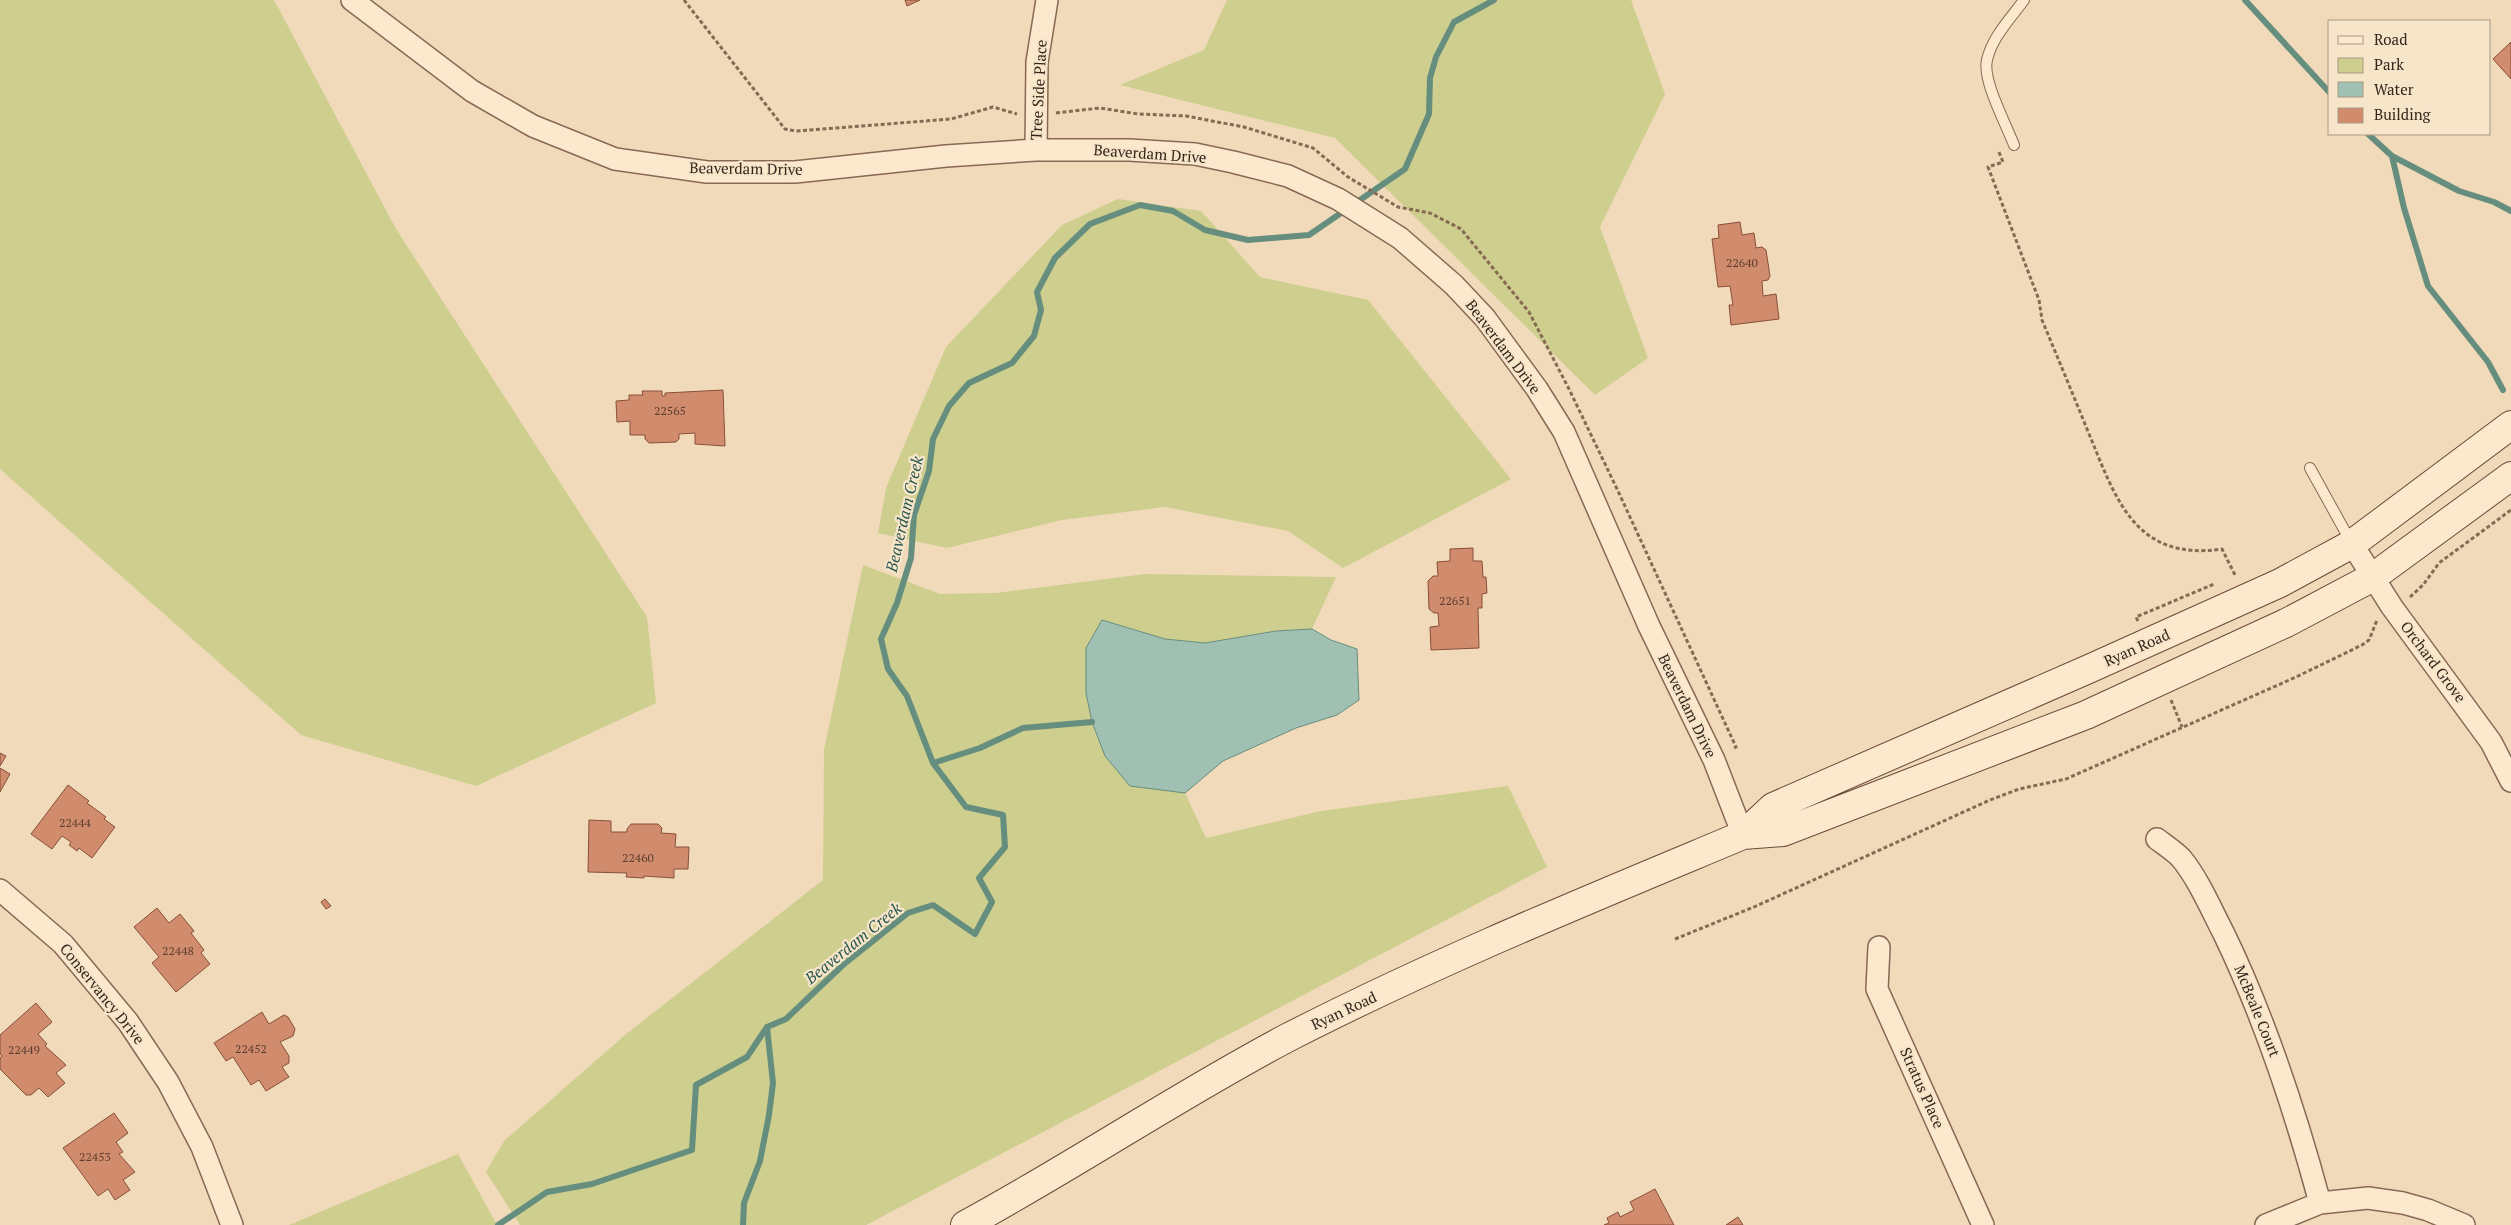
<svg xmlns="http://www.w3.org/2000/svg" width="2511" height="1225" font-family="'PT Serif',serif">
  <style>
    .green { fill: #cece8e }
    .water { fill: #9fc0b3; stroke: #668e7f }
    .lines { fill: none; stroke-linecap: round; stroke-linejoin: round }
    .stream { stroke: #668e7f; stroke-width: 6 }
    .building { fill: #d18b6d; stroke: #884f38 }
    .lane-casing { stroke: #876954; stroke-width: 12 }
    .street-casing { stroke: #876954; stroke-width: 24 }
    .secondary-casing { stroke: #694a37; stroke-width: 30 }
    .path { stroke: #876954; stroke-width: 3; stroke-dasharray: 4 2.5; stroke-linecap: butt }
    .lane { stroke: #fbe8cd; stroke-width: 10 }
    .street { stroke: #fbe8cd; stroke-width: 21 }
    .secondary { stroke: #fbe8cd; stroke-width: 28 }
    .labels { text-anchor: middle; stroke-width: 4.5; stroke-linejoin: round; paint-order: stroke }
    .number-label { font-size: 12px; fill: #5c3e2f }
    .street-label { font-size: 15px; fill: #35241a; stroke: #f7e5ca }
    .water-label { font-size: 16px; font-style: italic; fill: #28564e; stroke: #f7e5ca }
  </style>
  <rect width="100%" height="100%" fill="#f0daba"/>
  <path class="green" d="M0 0H274L396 229 647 617 656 703 476 786 301 735 0 469Z
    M1227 0H1631L1665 94 1600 227 1648 358 1595 395 1335 138 1120 85 1204 50Z
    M1118 199 1201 211 1260 277 1368 300 1511 479 1343 568 1288 531 1165 507 1062 520 947 548 878 533 886 488 946 347 1062 225Z
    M863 565 940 594 996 593 1145 574 1336 577 1312 629 1276 631 1205 643 1165 639 1102 620 1130 786 1185 793 1206 838 1321 811 1508 786 1547 867 866 1225H520L486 1172 504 1141 625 1035 823 880 824 750Z
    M458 1154 497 1225H289Z"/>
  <path class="water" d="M1102 620 1165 639 1205 643 1276 631 1312 629 1331 640 1357 649 1359 700 1337 715 1296 728 1223 761 1185 793 1130 786 1105 756 1092 722 1086 693V648Z"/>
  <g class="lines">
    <path class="stream" d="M2245 0 2330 93
      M2368 134 2392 156 2404 208 2428 286 2488 362 2503 390
      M2392 156 2459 191 2494 202 2511 211
      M933 763 980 748 1023 728 1092 722
      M498 1225 547 1192 592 1184 692 1150 696 1085 747 1057 767 1027 786 1019 843 965 908 913 933 905 975 934 992 902 979 878 1005 847 1003 815 966 807 933 763 907 696 888 669 881 639 897 603 911 558 914 515 929 471 933 439 949 406 969 383 1012 363 1034 336 1041 310 1037 292 1055 258 1090 224 1140 205 1173 211 1205 230 1248 240 1309 235 1405 169 1429 114 1430 78 1436 57 1454 22 1494 0
      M743 1225 744 1203 760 1161 769 1115 773 1083 767 1027"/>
  </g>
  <path class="building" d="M905 0H920L907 6Z
    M2511 42V79L2493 59Z
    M1740 222 1742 235 1754 233 1756 248 1762 247 1766 250 1770 276 1768 280 1762 281 1763 296 1776 294 1779 319 1731 325 1729 305H1733L1730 286 1718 287 1712 239 1719 238 1718 225Z
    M723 390 725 446 695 444V433L679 434V439L676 442 649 443 645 439V435H630V421L617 422 616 401 629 400V395H643L642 391H662V396H665V393Z
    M1473 548V561H1482L1483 577H1486L1487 593 1482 594V608H1478L1479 648 1431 650 1430 627 1439 626 1438 613H1434L1429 609 1428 581 1433 576H1438L1437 562 1450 561V549Z
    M0 753 6 756 0 766Z
    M0 768 10 774 0 792Z
    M68 785 89 801 87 803 106 817 104 819 115 827 92 858 79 848 77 851 69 845 71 842 62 836 52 849 31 834Z
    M589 820 611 821V832H627V829L631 824H658L662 828 661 833 676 834 675 847H689L688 869H674V878L644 876V878L626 877 627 873 588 872Z
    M325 899 331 906 326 909 321 902Z
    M157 908 169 923 180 914 194 931 191 933 204 950 201 953 210 964 176 992 152 963 159 957 134 927Z
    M36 1003 52 1022 38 1034 47 1044 45 1046 66 1065 56 1073 65 1083 48 1097 39 1088 31 1095H26L0 1069V1058L2 1056 0 1054V1035Z
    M262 1012 269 1024 284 1015 288 1017 295 1029 293 1036 280 1042 289 1056V1063L282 1067 289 1077 266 1091 259 1080 251 1085 233 1057 226 1061 214 1043Z
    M114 1113 128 1133 116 1142 123 1152 119 1154 135 1172 123 1180 130 1190 115 1200 108 1189 98 1196 63 1148Z
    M1655 1189 1674 1225H1604L1609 1223 1607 1218 1618 1212 1620 1217 1634 1210 1630 1202Z
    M1738 1217 1743 1225H1726Z"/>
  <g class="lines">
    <g class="lane-casing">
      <path id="lane" d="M2014 145C2006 124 1982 80 1987 60 1992 37 2011 18 2024 0
        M2310 468 2352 544"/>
    </g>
    <g class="street-casing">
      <path id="street" d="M352 0 472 91 533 126 615 159 707 172H795L946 156 1036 150H1129L1195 154 1233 162 1288 176 1338 199 1400 238 1454 285 1485 318 1537 389 1564 432 1649 626 1714 760 1743 835
        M1036 150 1037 62 1047 0
        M2352 544 2392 607 2491 742 2511 781
        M2157 839C2165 845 2174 851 2181 858 2199 880 2211 909 2224 934 2266 1021 2295 1110 2320 1203
        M0 890 63 944 128 1022 168 1082 202 1147 232 1225
        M1879 947 1877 989 1983 1225
        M2266 1225 2320 1203 2368 1198 2403 1203 2428 1210 2464 1225"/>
    </g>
    <g class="secondary-casing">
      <path id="secondary" d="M1743 835 1773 807 2091 668 2280 583 2352 544 2511 425
        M965 1225C1074 1166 1177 1096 1287 1038 1435 962 1590 899 1743 835L1783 832 2086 715 2286 623 2373 577 2511 476"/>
    </g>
    <path class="path" d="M684 0 785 129 796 131 951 119 993 107 1017 114
      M1056 113 1100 108 1138 114 1186 116 1244 127 1313 148 1348 177 1398 207 1430 213 1461 229 1529 312 1569 389 1618 491 1736 747 1732 749
      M1999 152 2003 162 1988 167 2039 300 2042 320C2057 356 2072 392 2087 429 2115 496 2133 562 2222 549L2235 575 2234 576
      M2410 597 2423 585 2439 563 2511 510
      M2138 621 2136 617 2214 584
      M2171 700 2182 727
      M1675 939 1754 907 1990 800 2019 789 2066 779 2296 677 2362 645 2369 640 2377 620"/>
    <use href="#lane" class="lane"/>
    <use href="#street" class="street"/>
    <use href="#secondary" class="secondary"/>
  </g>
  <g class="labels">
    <g class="number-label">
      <text x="1742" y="267">22640</text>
      <text x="670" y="415">22565</text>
      <text x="1455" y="605">22651</text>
      <text x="75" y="827">22444</text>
      <text x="638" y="862">22460</text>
      <text x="178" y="955">22448</text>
      <text x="251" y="1053">22452</text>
      <text x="24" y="1054">22449</text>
      <text x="95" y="1161">22453</text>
    </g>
    <g class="street-label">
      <text transform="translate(1039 90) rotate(-87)" y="5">Tree Side Place</text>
      <text transform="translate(1150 154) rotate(4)" y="5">Beaverdam Drive</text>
      <text transform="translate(746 169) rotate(1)" y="5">Beaverdam Drive</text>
      <text transform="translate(1503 347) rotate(53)" y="5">Beaverdam Drive</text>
      <text transform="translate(2137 648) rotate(-24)" y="5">Ryan Road</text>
      <text transform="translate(2433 662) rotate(53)" y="5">Orchard Grove</text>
      <text transform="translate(1687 706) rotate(64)" y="5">Beaverdam Drive</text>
      <text transform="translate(102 994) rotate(51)" y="5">Conservancy Drive</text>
      <text transform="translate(1344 1011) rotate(-25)" y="5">Ryan Road</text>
      <text transform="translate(2257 1011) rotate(68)" y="5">McBeale Court</text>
      <text transform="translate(1922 1088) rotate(66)" y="5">Stratus Place</text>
    </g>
    <g class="water-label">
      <text transform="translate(904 514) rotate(-77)" y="6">Beaverdam Creek</text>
      <text transform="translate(853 943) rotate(-39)" y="6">Beaverdam Creek</text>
    </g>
  </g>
  <rect x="2328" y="20" width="162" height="115" fill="#f7e5ca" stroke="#a99884"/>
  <rect x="2338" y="36" width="25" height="8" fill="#fbe8cd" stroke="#a99884"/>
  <text x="2374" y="45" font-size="15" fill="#35241a">Road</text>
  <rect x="2338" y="58" width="25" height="15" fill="#cece8e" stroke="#a99884"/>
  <text x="2374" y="70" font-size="15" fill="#35241a">Park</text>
  <rect x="2338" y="82" width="25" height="15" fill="#9fc0b3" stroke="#a99884"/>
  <text x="2374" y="95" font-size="15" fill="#35241a">Water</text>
  <rect x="2338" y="108" width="25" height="15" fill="#d18b6d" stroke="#a99884"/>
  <text x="2374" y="120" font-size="15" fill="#35241a">Building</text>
</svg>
